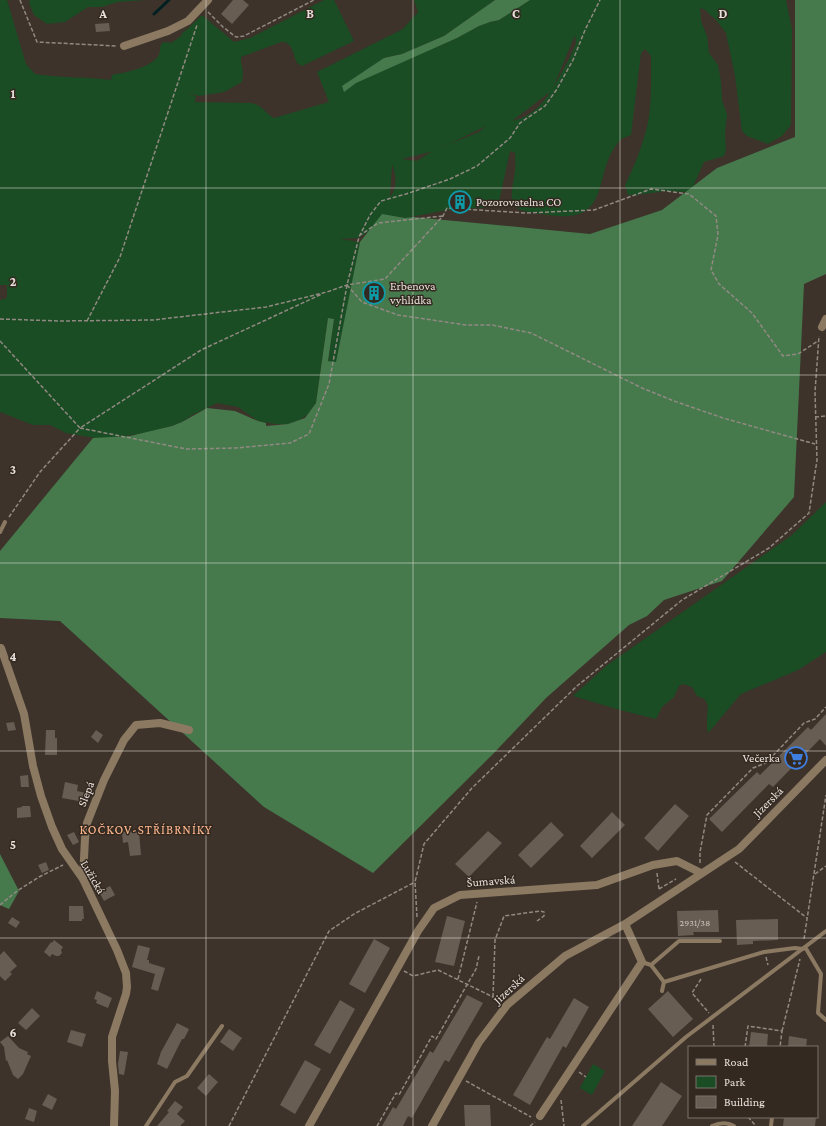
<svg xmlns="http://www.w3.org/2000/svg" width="826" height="1126" font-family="'Crimson Pro',serif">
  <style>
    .green { fill: #1a4d24; fill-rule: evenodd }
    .forest { fill: #467a4d }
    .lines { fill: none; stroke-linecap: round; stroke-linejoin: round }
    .stream { stroke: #022022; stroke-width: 3 }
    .building { fill: #685d53 }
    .path { stroke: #918982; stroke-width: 1.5; stroke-dasharray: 4 2; stroke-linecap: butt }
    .lane { stroke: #8b7962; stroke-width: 4 }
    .street { stroke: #8b7962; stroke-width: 8 }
    .grid { fill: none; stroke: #e8e1dc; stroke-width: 1; stroke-opacity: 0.55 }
    .labels { text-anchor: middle; stroke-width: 3; stroke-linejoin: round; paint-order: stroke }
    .number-label { font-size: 10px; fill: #c8c0ba }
    .poi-label { font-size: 12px; fill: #e8e1dc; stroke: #332920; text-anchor: start }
    .street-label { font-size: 12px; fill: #e8e1dc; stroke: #332920 }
    .neighbourhood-label { font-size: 13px; letter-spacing: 1px; fill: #feb78d; stroke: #332920 }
    .grid-label { font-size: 13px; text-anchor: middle; font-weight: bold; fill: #e8e1dc; stroke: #332920; stroke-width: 3; stroke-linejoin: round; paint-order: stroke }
  </style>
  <rect width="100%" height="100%" fill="#3d332a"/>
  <path class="green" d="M0 0H7L26 64 35 74C60 78 86 77 111 80L112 75C126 72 146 69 157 58 161 53 159 48 162 43L165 42 171 43 181 36 185 28 186 27 183 33 201 16H203L234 42 250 38 324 0H334L354 41 302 66 297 63C293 55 293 41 281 42L241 57V62L243 72 242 82 224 92 199 96 186 92 196 96 195 102 251 103C262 105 264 112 274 118L329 102 317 72 403 29 418 12 414 0H495L444 36 402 54 384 58 344 92 355 83 457 38 479 26 490 22 499 20 530 0H786L792 29 791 125 782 136 768 144 747 136 742 131 735 76 726 33 716 20 704 9H702L700 7 701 21 707 36 709 53 718 65 721 82 722 100 727 115 725 133 726 150 724 156 704 162 692 189 686 192 667 191 636 195H628L625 185C634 167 642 147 647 127 652 106 651 78 651 56L645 49 641 53 631 135C629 136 625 137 623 138 619 140 617 144 615 147 597 171 607 213 569 216 556 217 542 214 529 212 504 209 513 189 515 171 516 165 515 159 515 153L510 151 499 202 494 206 480 208 452 209 405 218 393 216 358 238 340 239 360 242 337 362H328L334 319 328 318 316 403 308 414 298 421 288 424H275L258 421 238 407 217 403 192 415 182 422 172 426 144 433 111 438H95L66 433 50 425H33L0 412V300L7 298V285H0ZM575 35 576 43 570 57 553 88ZM550 92C541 107 529 117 512 121ZM486 126 479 132 442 147H443ZM431 152 417 161 402 159 430 152ZM392 164C396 176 398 187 390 197Z
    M30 0H147L117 2 102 7H88L65 22 47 24 34 15 29 3Z
    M826 502V652L798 670 741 694 708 733C707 729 707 726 707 723 706 711 713 700 697 696L692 687 683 684 679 686 674 697 662 707 656 719 620 710 573 696 606 666 792 535Z
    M593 1064 605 1071 592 1095 580 1088Z"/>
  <path class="forest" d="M495 0H530L499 20 490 22 479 26 457 38 356 83 344 92 342 86 384 58 402 54 444 36Z
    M795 0H826V274L804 284 794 497 722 581 664 600 647 616 629 625 546 698 494 753 373 873 264 807 60 621 0 618V551L93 438 130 436 172 426 182 422 207 408 235 411 258 421 266 423V426L288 424 305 418 316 403 328 318 334 319 328 361 336 362 360 242 382 214 405 218 413 217 590 234 662 210 717 168 795 137Z
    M0 854 19 891 9 909 0 905Z"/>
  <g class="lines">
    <path class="stream" d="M154 14 169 0"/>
  </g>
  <path class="building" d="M233 0H243L249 5 232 24 221 14Z
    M109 23 110 31 96 32 95 24Z
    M826 714V746L820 739 773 787 769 784 722 832 709 819 757 772 760 775 808 727 811 730Z
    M14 722 16 730 8 731 6 723Z
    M46 730H55V738H57V755H45Z
    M96 730 103 735 98 743 91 737Z
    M28 775 29 787H21L20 776Z
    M65 782 78 785 77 791 86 793 84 802 62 798Z
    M675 804 689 816 658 851 644 838Z
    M22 806H30L31 817 17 818V808L22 807Z
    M612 812 625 825 592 858 580 846Z
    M551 822 564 835 531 868 518 855Z
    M139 831 141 855 130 856 128 842 123 843 122 832Z
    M488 831 502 843 469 877 455 864Z
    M74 832 79 842 73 845 67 835Z
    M46 862 49 870 42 873 38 865Z
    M110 886 115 895 104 901 99 892Z
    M69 906H83L84 919H82V921H69Z
    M718 910 719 932H693L694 935 678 936 677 911Z
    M447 916 465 921 454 966 435 962Z
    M12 917 20 922 16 928 8 923Z
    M778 919V940L753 941V944L737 945 736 920Z
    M374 939 390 948 365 993 349 984Z
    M54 940 63 947 61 950 62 953 59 956H56L52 954 50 957 44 952 51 942 52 943Z
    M138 945 150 948 147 960H149V963L165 968 158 991 151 989 155 974 132 967Z
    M4 951 17 966 10 972 12 974 5 981 0 976V955Z
    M97 991 112 998 108 1008 96 1003 97 1000 94 999Z
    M668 991 693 1019 673 1037 648 1009Z
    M467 995 483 1003 449 1062 445 1060 412 1118 408 1116 403 1126H382L393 1107 396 1109 430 1051 433 1053Z
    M574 998 589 1007 566 1048 563 1046 530 1105 513 1095 547 1037 550 1039Z
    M340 1000 355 1009 330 1054 314 1045Z
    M32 1008 40 1016 26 1030 18 1023Z
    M177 1023 189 1029 184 1039H182L167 1069 157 1064 161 1052Z
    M229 1029 242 1038 233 1051 220 1042Z
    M71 1030 86 1034 82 1047 67 1042Z
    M751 1032 768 1034 767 1047H749Z
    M8 1036 19 1048 28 1052 27 1054 31 1056 23 1074 18 1079 13 1075 7 1060 6 1061 4 1047 0 1042Z
    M789 1036 807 1039 806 1047H788Z
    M120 1051 128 1052 124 1075 119 1074 118 1064Z
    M305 1060 321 1069 295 1114 280 1105Z
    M209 1074 218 1082 206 1096 197 1088Z
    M661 1082 682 1096 662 1126H632Z
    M48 1094 57 1099 52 1110 42 1105Z
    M175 1101 183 1107 177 1114 185 1121 180 1126H157L169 1112 167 1111Z
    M464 1105H490L491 1126H465Z
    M29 1108 37 1111 34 1122 25 1119Z
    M784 1117H816L815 1126H783Z"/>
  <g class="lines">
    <path class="path" d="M20 0 37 42 116 46
      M208 12 223 27 236 37 244 36 314 0
      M359 236 378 223 443 216
      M347 285 362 302 398 315 466 325H492L531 333 642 388 674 401 723 418 815 444
      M0 319 60 321 153 320 266 307 327 292 347 285 385 279 443 216 447 208 525 213 594 210 651 189 689 194 716 216 718 235 711 270 719 284 752 313 783 356 798 354 818 341
      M87 321 120 257 197 25
      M0 341 80 428 201 350 322 294
      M815 417 826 416
      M9 517 40 472 80 428 186 449 236 448 290 443 309 434 329 384 347 285 359 237 370 215 381 201 406 194 450 179 477 166 510 138 520 123 545 106 557 89 573 60 585 30 600 0
      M735 862 807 918
      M700 863V852L707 815 753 768 766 763 804 723 815 719 826 707
      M657 873 659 889
      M815 874 826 866
      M659 889 676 879
      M0 905 17 891 39 877 63 865
      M417 917 415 882 424 844 472 788 577 686 682 600 769 548 809 513 817 460 815 392 819 336
      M804 939 826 795
      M766 957 768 965
      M404 971 413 976 438 970 493 997 498 1002
      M458 979 477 902
      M701 979 692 993 709 1013
      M493 997 495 940 504 916 540 911 544 912V916L537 921
      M713 1025 714 1047
      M782 1031 800 959
      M745 1047 748 1026 782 1031 780 1047
      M579 1072 586 1077
      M466 1081 531 1117
      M561 1100 564 1126
      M748 1117 756 1126
      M229 1126 329 931 354 914 415 882
      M377 1126 396 1093 399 1095 432 1036 436 1039 476 969 479 956
      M530 1126 535 1122"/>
    <path class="lane" d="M0 532 5 522
      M805 947 821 974 818 1013 826 1020
      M642 962 651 965 664 982 662 991
      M651 965 679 941H720
      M664 982 764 952 795 948 803 949
      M146 1126 175 1082 187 1076 222 1026
      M583 1126 686 1037 826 931
      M712 1126C719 1123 727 1122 734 1126
      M771 1126 772 1117"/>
    <path class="street" d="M124 46 168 31 188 21 208 0
      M822 327 826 319
      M1 648 24 714 33 766 41 796 52 827 62 849 83 879 117 950 126 973 127 987 126 994 112 1037V1061L115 1091 114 1126
      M83 879 85 838 87 823 104 780 124 740 136 725 160 723 189 730
      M540 1116 642 962 625 924
      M309 1126 418 931 434 908 460 895 597 885 653 865 677 861 701 873
      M432 1126 479 1042 507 1005 565 956 625 924 739 849 826 760"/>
  </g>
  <path class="grid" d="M206 0V1126M413 0V1126M620 0V1126M0 188H826M0 375H826M0 563H826M0 751H826M0 938H826"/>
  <defs>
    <g id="building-ring" transform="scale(1.15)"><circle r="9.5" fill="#332920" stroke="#0f9aa8" stroke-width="1.5"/><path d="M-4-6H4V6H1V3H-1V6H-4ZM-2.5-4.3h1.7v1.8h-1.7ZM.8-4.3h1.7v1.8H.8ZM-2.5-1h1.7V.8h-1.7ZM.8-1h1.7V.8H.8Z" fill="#0f9aa8"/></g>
    <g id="supermarket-ring" transform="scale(1.15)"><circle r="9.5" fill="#332920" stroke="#3f7fe0" stroke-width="1.5"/><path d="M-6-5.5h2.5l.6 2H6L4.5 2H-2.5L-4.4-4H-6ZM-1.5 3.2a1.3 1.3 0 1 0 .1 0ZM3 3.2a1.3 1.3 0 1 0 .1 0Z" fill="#3f7fe0"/></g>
  </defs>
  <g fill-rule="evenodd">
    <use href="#building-ring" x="460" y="202"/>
    <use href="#building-ring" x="374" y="293"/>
    <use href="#supermarket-ring" x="796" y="758"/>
  </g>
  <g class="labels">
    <g class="number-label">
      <text x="695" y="926">2931/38</text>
    </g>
    <g class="poi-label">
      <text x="476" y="206">Pozorovatelna CO</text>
      <text x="390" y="290">Erbenova<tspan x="390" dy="14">vyhlídka</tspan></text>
      <text x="780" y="762" text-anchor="end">Večerka</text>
    </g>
    <g class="street-label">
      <text transform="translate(86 794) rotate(-69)" y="4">Slepá</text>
      <text transform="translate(768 802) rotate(-45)" y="4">Jizerská</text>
      <text transform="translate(93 877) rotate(60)" y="4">Lužická</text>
      <text transform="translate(491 881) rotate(-4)" y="4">Šumavská</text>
      <text transform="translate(509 989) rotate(-43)" y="4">Jizerská</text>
    </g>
    <g class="neighbourhood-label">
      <text x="146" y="834">KOČKOV-STŘÍBRNÍKY</text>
    </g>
  </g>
  <g class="grid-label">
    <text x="103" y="18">A</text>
    <text x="310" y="18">B</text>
    <text x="516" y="18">C</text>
    <text x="723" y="18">D</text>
    <text x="13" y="98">1</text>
    <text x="13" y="286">2</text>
    <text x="13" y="474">3</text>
    <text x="13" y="661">4</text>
    <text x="13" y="849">5</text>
    <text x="13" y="1037">6</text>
  </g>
  <rect x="688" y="1046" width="130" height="72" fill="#332920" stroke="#7b736b"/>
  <rect x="696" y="1059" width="20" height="6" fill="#8b7962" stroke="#7b736b"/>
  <text x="724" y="1066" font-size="12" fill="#e8e1dc">Road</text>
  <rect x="696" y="1076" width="20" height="12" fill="#1a4d24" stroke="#7b736b"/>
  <text x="724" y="1086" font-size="12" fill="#e8e1dc">Park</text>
  <rect x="696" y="1096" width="20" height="12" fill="#685d53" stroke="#7b736b"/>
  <text x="724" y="1106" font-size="12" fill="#e8e1dc">Building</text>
</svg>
